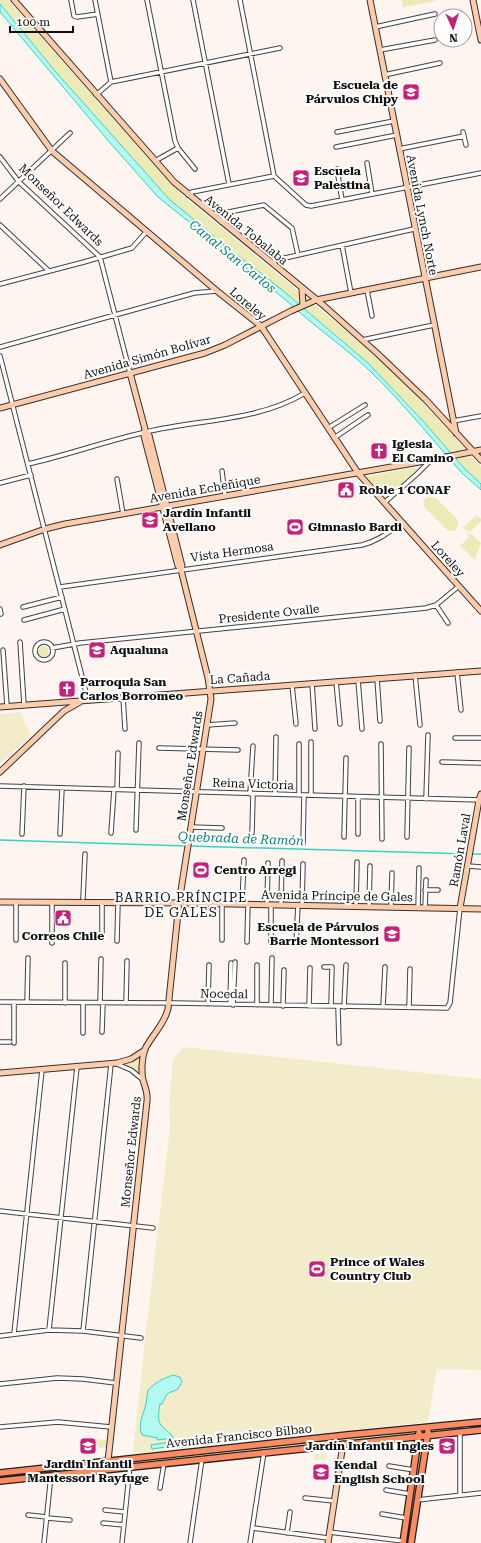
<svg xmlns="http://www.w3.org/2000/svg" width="481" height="1543" font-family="'Roboto Serif',serif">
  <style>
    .green { fill: #ecebb8 }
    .pitch { fill: #f2ecca }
    .water { fill: #b3f9f0; stroke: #36d3c4 }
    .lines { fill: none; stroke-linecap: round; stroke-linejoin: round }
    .stream { stroke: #36d3c4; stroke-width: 1.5 }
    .street-casing { stroke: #424242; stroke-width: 5.5 }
    .secondary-casing { stroke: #313131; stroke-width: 7 }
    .primary-casing { stroke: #202020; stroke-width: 8 }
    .street { stroke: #fff; stroke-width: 3.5 }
    .secondary { stroke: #ffccab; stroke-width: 5 }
    .primary { stroke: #fe8b62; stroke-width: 5.5 }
    .labels { text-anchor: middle; stroke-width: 4; stroke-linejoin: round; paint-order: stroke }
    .poi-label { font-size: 12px; font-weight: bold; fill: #0f0f0f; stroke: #fff; text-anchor: start }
    .street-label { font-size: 12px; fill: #0f0f0f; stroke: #fff }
    .water-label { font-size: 13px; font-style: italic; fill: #12827b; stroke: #fff }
    .neighbourhood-label { font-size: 13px; letter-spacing: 1px; fill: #0f0f0f; stroke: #fff }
  </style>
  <rect width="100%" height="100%" fill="#fff5f0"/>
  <path class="green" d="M0 0H8L182 195 361 343 408 386 481 467V484L464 468 423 421 368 363 281 289 223 244 169 199 55 71 0 4Z
    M402 0H436L435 1 403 7Z
    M415 467 418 471 385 500 364 477Z
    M428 497 436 498 458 520V527L454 531H448L425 508 423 501Z
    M477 515 481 519V521L470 532 462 528Z
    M467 534H471L481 543 475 560 460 546 469 537Z
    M37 652a6 6 0 1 1 12 0a6 6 0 1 1-12 0Z
    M142 1054 141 1075 130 1067 121 1064 132 1061Z
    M409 1432V1434L0 1478V1477L52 1471Z
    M93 1439 106 1440V1447L99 1448Z
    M420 1442H423L408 1543H405Z"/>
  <path class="pitch" d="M20 712 31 735 0 764V714Z
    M183 1047 481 1079V1370L437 1369 428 1422 133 1453 146 1330 170 1128 169 1105 173 1059Z
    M314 1454H327V1460H314Z"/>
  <path class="water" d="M0 4 55 71 169 199 223 244 281 289 368 363 423 421 464 468 481 484V490C475 484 467 478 461 472 431 438 403 403 371 372 344 346 313 326 287 301L158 197 111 144 0 12Z
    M173 1375 180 1377 182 1382 178 1389 167 1394 162 1404H160C159 1409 158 1416 159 1421 161 1429 172 1432 173 1438L157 1440V1438L142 1435C137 1424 144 1414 146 1403 147 1399 147 1395 148 1390 158 1381 160 1380 173 1375Z
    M194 1438 196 1442 193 1443 152 1449 151 1445Z"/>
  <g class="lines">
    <path class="stream" d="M0 840 186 846
      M190 846 468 854
      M472 854H481"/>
    <g class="street-casing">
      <path id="street" d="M71 0 74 16 77 17 98 14
        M95 0 111 82
        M147 0 175 141 178 148 195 169
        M193 0 229 184
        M240 0 274 176 306 205 311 206 481 173
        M375 27 435 14
        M380 50 435 40
        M384 75 440 63
        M96 95 111 82 280 48
        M337 132 394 121
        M463 132 466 145
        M336 147 397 135
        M399 149 464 136
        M0 157 19 182 100 257 130 373
        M155 161 178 148
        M367 163 372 194
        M337 169 342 200
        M188 195 192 192 274 176
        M0 199 70 133
        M221 222 229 212 264 205 292 228 298 255
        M0 225 49 271
        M342 245 351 293
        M273 263 276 260 414 229
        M0 284 84 262 132 248 147 231
        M367 290 372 316
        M362 340 434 325
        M0 347 194 293 216 291
        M0 356 88 700
        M453 421 481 416
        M328 428 365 405
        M334 438 368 415
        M28 464C68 455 106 441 146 432 199 419 257 422 305 393
        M222 471 225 496
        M117 479 123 514
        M0 483 31 475
        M384 503 417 474 431 460
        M60 587 362 545C378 541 389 532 402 523
        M436 605 448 623
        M23 607 62 597
        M0 609 1 614
        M24 620 65 609
        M35 651a9 9 0 1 1 18 0a9 9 0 1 1-18 0Z
        M20 642 24 705
        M52 648 80 643 426 608 436 605 459 586
        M3 650 7 706
        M457 672 461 710
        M415 675 420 725
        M377 678 380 721
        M358 680 362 729
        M336 681 340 724
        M312 683 315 729
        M292 685 296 724
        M123 697 125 729
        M207 725 235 723
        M455 738H481
        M381 744 382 839
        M159 748 238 750
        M442 762 481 763
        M0 786 481 800
        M117 789 118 753
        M250 794 253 746
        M275 794 276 737
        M299 795V744
        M311 795V742
        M358 797V834
        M426 799 428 735
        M191 827 222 828
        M136 830 139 743
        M111 833 114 789
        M252 833 253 794
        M22 834 24 786
        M60 834 62 788
        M344 837 346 758
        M407 837 409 748
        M303 844 304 795
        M468 866 481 867
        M425 890H438
        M83 898 85 854
        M222 904V940
        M242 904 244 860
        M267 905 268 863
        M281 905 282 861
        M302 905 303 864
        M356 906 357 862
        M369 907 370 866
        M391 907 392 873
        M418 908 419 868
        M425 908 426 880
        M102 939V902
        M16 940V902
        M117 941 118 902
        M247 942 248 904
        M271 942V905
        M52 943V902
        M289 944H303
        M296 944 298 905
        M324 967H332L331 1006
        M0 1002 175 1003 447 1008 450 1003 460 908
        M14 1002V1043
        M27 1002 28 958
        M65 1003V963
        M83 1003V1033
        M100 1003 101 959
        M126 1003 127 961
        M208 1004 209 965
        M230 1004 231 963
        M233 1005 235 962
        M257 1005V965
        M271 1005 272 958
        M283 1006 284 970
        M309 1006 310 968
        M338 1007 339 1043
        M344 1007 346 965
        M383 1007 385 967
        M409 1008 410 969
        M102 1032 103 1003
        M0 1042H10
        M117 1064 131 1070 142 1079
        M0 1211 153 1228
        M49 1330 77 1067
        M83 1331 111 1064
        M14 1334 42 1070
        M0 1336 49 1330 83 1331 141 1338
        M0 1384 57 1378 83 1379 116 1383
        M0 1427 58 1422 111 1427
        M460 1432V1495
        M389 1466 414 1470
        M160 1488 164 1463
        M386 1490 410 1494
        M305 1498 334 1501
        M417 1500 481 1493
        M105 1510 125 1512
        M382 1514 406 1518
        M28 1515 47 1517
        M47 1518 70 1520
        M103 1523 124 1525
        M253 1528 328 1538
        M329 1532 403 1541
        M287 1533 290 1512
        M44 1543 51 1475
        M122 1543 130 1466
        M190 1543 202 1459
        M250 1543 264 1452"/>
    </g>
    <g class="secondary-casing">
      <path id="secondary" d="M14 0 174 182 322 304 378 354 426 400 481 460
        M370 0 456 433
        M473 0 481 40
        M0 79 52 151 217 291 261 326 358 473 481 611
        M302 289 303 305
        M130 373 145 429 144 436 178 566 181 570
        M0 408 205 353 225 345 291 311 316 300 481 267
        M0 545 45 529 65 524 431 460 481 450
        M0 707 481 671
        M0 772 64 711 80 702
        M0 902 184 903 481 909
        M460 908 479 800 481 794
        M0 1073 117 1063 131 1059 145 1050
        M108 1461 147 1101C148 1093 145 1087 143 1080 141 1071 142 1058 145 1049 152 1035 164 1025 168 1009L179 903 211 699 208 678 181 570 182 566 149 435 146 432
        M328 1543 343 1444"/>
    </g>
    <g class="primary-casing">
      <path id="primary" d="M0 1473 347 1435 481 1422
        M0 1481 481 1430
        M403 1543 419 1433
        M411 1543 428 1432"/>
    </g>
    <use href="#street" class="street"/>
    <use href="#secondary" class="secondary"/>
    <use href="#primary" class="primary"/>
  </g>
  <defs>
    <g id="school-square" transform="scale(0.9)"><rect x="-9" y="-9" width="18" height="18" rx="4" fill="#c5207a" stroke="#fff"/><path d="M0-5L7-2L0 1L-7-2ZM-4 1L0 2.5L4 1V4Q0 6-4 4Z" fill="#fff"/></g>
    <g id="church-square" transform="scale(0.9)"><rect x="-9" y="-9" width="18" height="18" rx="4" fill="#c5207a" stroke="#fff"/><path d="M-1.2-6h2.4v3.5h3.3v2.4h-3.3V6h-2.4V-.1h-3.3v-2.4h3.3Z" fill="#fff"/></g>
    <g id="civic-square" transform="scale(0.9)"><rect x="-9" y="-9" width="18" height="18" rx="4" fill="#c5207a" stroke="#fff"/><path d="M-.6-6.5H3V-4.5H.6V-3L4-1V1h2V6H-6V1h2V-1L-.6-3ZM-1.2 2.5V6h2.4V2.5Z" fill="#fff"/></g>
    <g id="stadium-square" transform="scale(0.9)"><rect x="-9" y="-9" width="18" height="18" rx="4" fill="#c5207a" stroke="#fff"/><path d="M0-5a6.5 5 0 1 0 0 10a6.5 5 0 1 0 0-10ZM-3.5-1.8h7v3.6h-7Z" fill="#fff"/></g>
  </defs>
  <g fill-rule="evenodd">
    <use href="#school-square" x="411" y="92"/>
    <use href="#school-square" x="301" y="178"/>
    <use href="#church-square" x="379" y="451"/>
    <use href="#civic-square" x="346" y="490"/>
    <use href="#school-square" x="150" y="520"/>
    <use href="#stadium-square" x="295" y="527"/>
    <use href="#school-square" x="97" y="650"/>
    <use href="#church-square" x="67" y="689"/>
    <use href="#stadium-square" x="201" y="870"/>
    <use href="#civic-square" x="63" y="918"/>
    <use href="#school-square" x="392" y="934"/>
    <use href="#stadium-square" x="317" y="1269"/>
    <use href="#school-square" x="88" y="1446"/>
    <use href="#school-square" x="447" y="1446"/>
    <use href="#school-square" x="321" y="1472"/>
  </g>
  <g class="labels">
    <g class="poi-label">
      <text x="398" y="89" text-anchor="end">Escuela de<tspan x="398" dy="14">Párvulos Chipy</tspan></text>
      <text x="314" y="175">Escuela<tspan x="314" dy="14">Palestina</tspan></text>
      <text x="392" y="448">Iglesia<tspan x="392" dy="14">El Camino</tspan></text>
      <text x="359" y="494">Roble 1 CONAF</text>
      <text x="163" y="517">Jardín Infantil<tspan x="163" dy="14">Avellano</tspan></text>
      <text x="308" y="531">Gimnasio Bardi</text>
      <text x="110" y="654">Aqualuna</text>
      <text x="80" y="686">Parroquia San<tspan x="80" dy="14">Carlos Borromeo</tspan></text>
      <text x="214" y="874">Centro Arregi</text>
      <text x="379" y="931" text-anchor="end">Escuela de Párvulos<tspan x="379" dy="14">Barrie Montessori</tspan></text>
      <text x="63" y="940" text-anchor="middle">Correos Chile</text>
      <text x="330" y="1266">Prince of Wales<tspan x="330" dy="14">Country Club</tspan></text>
      <text x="434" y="1450" text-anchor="end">Jardín Infantil Ingles</text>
      <text x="88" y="1468" text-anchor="middle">Jardin Infantil<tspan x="88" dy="14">Mantessori Rayfuge</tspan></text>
      <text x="334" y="1469">Kendal<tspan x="334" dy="14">English School</tspan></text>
    </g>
    <g class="street-label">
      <text transform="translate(61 205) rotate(44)" y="4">Monseñor Edwards</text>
      <text transform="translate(422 215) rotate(79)" y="4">Avenida Lynch Norte</text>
      <text transform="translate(246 230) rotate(39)" y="4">Avenida Tobalaba</text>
      <text transform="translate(248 304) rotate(40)" y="4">Loreley</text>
      <text transform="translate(147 357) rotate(-16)" y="4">Avenida Simón Bolívar</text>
      <text transform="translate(205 489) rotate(-10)" y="4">Avenida Echeñique</text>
      <text transform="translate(232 552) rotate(-8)" y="4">Vista Hermosa</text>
      <text transform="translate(448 559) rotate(48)" y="4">Loreley</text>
      <text transform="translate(269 614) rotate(-6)" y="4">Presidente Ovalle</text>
      <text transform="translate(240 678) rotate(-4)" y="4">La Cañada</text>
      <text transform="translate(190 766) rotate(-81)" y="4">Monseñor Edwards</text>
      <text transform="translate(253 784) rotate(2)" y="4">Reina Victoria</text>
      <text transform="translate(460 850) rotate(-80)" y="4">Ramón Laval</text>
      <text transform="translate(337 896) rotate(1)" y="4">Avenida Príncipe de Gales</text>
      <text transform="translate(224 994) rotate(1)" y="4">Nocedal</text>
      <text transform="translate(131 1152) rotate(-84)" y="4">Monseñor Edwards</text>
      <text transform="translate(239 1436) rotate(-6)" y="4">Avenida Francisco Bilbao</text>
    </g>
    <g class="water-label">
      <text transform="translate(233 256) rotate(39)" y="5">Canal San Carlos</text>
      <text transform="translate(241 838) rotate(2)" y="5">Quebrada de Ramón</text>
    </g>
    <g class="neighbourhood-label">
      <text x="181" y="902">BARRIO PRÍNCIPE<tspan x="181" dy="15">DE GALES</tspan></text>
    </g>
  </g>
  <g transform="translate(453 28) rotate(177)"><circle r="19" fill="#ffffff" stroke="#9f9f9f"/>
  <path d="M0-3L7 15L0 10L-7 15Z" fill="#c5207a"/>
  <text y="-6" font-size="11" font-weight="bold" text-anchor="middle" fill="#0f0f0f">N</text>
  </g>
  <path d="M10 26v6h63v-6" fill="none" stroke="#0f0f0f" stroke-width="2"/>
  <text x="16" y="26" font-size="12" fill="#0f0f0f" stroke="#ffffff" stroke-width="3" paint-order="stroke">100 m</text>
</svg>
